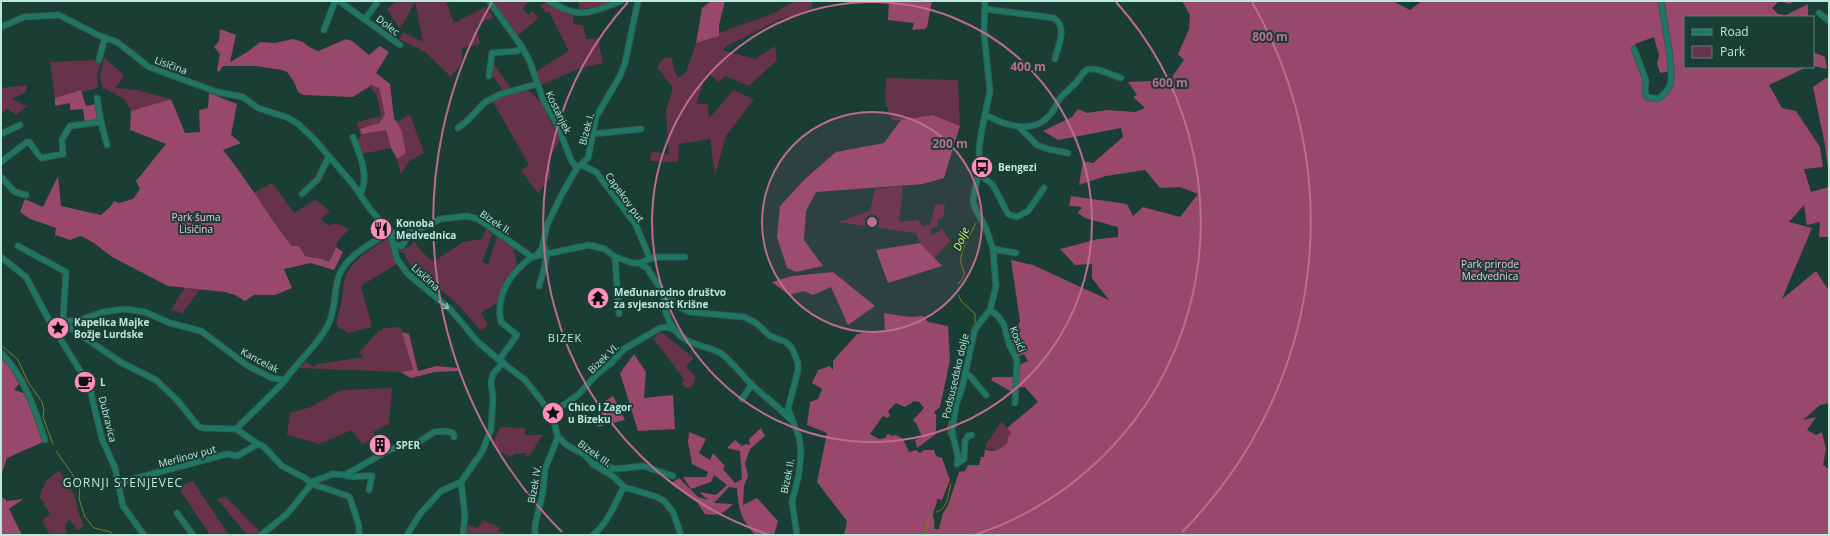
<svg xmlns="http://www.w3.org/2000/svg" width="1830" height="536" font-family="'Open Sans',sans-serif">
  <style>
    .green { fill: #663348 }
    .forest { fill: #98486a; fill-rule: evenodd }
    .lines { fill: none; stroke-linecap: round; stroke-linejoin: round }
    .stream { stroke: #778124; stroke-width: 1 }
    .minor-casing { stroke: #345b51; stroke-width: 7 }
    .minor { stroke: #1e7664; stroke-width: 5 }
    .oneway { stroke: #82c1b1 }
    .ring { fill: none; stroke: #be6c8e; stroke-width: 2 }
    .labels { text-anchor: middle; stroke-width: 4; stroke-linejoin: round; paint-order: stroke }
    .street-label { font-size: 10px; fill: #b8e9db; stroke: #1a3d34 }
    .poi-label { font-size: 10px; font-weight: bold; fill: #b8e9db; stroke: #1a3d34; text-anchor: start }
    .park-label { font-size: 10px; fill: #f1c2d3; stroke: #1a3d34 }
    .water-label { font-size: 11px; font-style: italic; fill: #ddec75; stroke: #1a3d34 }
    .neighbourhood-label { font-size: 11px; letter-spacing: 1px; fill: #b8e9db; stroke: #1a3d34 }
    .quarter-label { font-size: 12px; letter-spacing: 1px; fill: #b8e9db; stroke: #1a3d34 }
    .centre { fill: #be6c8e; stroke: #1a3d34; stroke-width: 2 }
    .ring-label { font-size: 12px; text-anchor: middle; font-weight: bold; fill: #be6c8e; stroke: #1a3d34; stroke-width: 4; stroke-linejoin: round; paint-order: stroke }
  </style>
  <rect width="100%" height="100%" fill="#1a3d34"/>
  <path class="green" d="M397 1H446L454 23 485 7 494 17 476 25 480 44 462 48V63L451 77 425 52 399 39 403 32 423 42 415 2 400 29 387 9Z
    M491 1H529L523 9 528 15 533 11 538 19 518 35 497 11Z
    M579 1H617L609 4 579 10Z
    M795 1H812V9L803 13 778 20 727 46 722 50 755 59 775 46 777 60 749 86 725 76 719 82 707 73 696 104H708L709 119 733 90 754 99 726 136 715 175 710 139 679 144 678 162 650 161 652 151 669 155 666 110 673 88 657 67 665 57 672 58 674 69 678 78 686 72 696 43 719 36V33L772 14Z
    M546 2 573 15V24L583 25 586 39 598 38 603 63 578 69 541 85 537 71 569 51 549 12 546 13 540 5Z
    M104 58 124 75 116 88 137 90 171 99 131 111 124 99 102 87 100 77Z
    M97 60 101 61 97 76 98 88 55 98 50 62Z
    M492 62 512 89 504 92 492 75Z
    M886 78 958 80 960 126 933 115 901 120H892L885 101Z
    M27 85 26 92 12 99 27 106 16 115 8 109 1 113V88Z
    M373 85 379 88 385 115 383 119 374 125 386 130 391 148 362 154 355 141 361 137 357 122 381 116 377 96 371 87 362 92 367 87Z
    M528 90 540 101 560 140 550 157V177L538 194 521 170 529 165 492 100 503 95Z
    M410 115 424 153 409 161 401 175 397 159 406 153 402 132 396 122Z
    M272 183 294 213 315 200 330 211 321 219 329 226 336 223 349 229 338 241 329 262 321 259 305 256 299 246H292L253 193Z
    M903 186 899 222 918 220 923 227 930 224 935 205 945 204 943 218 938 219V225L930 230 932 235 942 229 950 241 934 258 920 243 916 233 838 222 870 211 875 189Z
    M486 229 492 234 482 262 488 264 497 237 513 248 517 263 507 281 504 278C508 299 497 303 481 313L488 325 481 331C472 321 464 310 454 301 440 287 409 272 404 252L397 253 410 246 414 241 421 251 433 262 463 242 482 239Z
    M388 238 400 262 361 286 372 327 348 333 339 328 336 323C341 308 342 298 344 283 347 261 371 250 388 238Z
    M185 287 192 289 201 288 182 314 177 311 171 310Z
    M401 327 413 371 401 372 299 368 306 362 313 367 318 364 364 357 359 353 378 331 383 330V328Z
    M661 332 694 358 686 366 696 377 692 387 685 388 682 384 684 379 653 338Z
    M392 388 389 424 373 432 376 437 362 444 352 430 319 444 287 435 290 413 311 407 341 390Z
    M1002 421 1011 433 1008 437 1007 443 998 451 987 449 985 445C992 438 998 424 1002 421Z
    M500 427 525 428V435H543L529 456 525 457 526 453 514 454 512 457 498 451 493 443Z
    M59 470 75 496 78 512 84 525 78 531 70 520 65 524 67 535H50L42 521 50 514 39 496 46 481Z
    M193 481 229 535H210L178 487Z
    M226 497 262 534 247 535 217 499Z
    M483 521 500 527 497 532H503L507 535H466L468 525 478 528Z"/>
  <path class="forest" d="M711 1H725L719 25V36L696 43 702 8Z
    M889 1H932L927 27 925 29 912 30 914 23 888 20Z
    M1182 1H1393L1410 10 1422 1H1794L1790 4 1779 1 1772 8 1778 14 1786 15 1808 4V17H1685V67H1807L1769 85 1782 108 1796 111 1820 147 1823 167 1804 169 1811 192 1829 187 1828 237H1819L1820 222 1807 225 1804 205 1789 222 1812 228 1782 299 1816 271 1829 291V403L1820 405 1803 420 1816 417 1807 430 1816 435 1822 432 1826 449 1823 465 1829 469V535H844L847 521 817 482 827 433 807 425 810 402 818 399 822 389 812 383 818 370 830 366 833 370V361L857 334 885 330 884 313 909 317 923 316 928 322 948 326 950 360 940 407 934 412 936 415V434L917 448 915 440 922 437 917 425 913 420 924 408 919 402 914 401 905 407 896 403 888 411 890 416 887 418 883 416 870 434 879 439 885 438 888 434 893 436 896 435 903 439 909 452 916 450 920 453 924 450H934L936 456 942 458 950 480 942 500 937 499C937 505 933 511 933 515 934 520 935 524 934 529H939L943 513 948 505 959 472 965 471 968 465H979L981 457H984L985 449C994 454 1000 449 1007 443L1008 437 1011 433 1007 428 1038 402 1025 387 1017 388 1019 365 1028 361 1024 354 1017 357 1010 344 1020 321 1011 260 1033 265 1109 300 1092 278V264L1075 265 1060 249 1098 239 1118 237V227L1085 218 1078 213 1082 207 1069 206 1071 196 1127 204 1133 216 1143 207 1180 217 1198 194 1180 187 1160 188 1145 170 1106 176 1079 185 1083 161 1093 163 1123 137 1121 128 1058 140 1043 131 1072 117 1078 109 1087 113 1107 110 1135 112 1145 108 1133 97 1137 95 1128 82 1150 81 1172 77 1184 60 1178 54 1189 29 1190 15ZM1654 37 1659 55 1657 63 1660 73 1672 71V85L1661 101H1651L1646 97C1648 77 1641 62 1635 44Z
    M220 29 236 35 230 62 249 51 260 42 275 43 293 39 303 42 309 47 318 51 346 39 352 41 369 55 380 46 389 52 376 73 390 84 394 118 402 131 406 153 397 159 391 148 386 130 362 134 360 129 379 123 385 115 379 88 371 85 353 97 303 95 298 92 294 82 287 72 282 70 256 66H223L219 72 217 70 220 54 214 47 219 41Z
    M1813 52 1825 57 1827 69 1813 66Z
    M1826 78H1829V177L1825 145 1813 87Z
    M81 90 86 106 97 104 101 120 85 123 83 109 70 110V103L55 106V98Z
    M209 93 237 104 231 135 241 143 223 150C248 180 267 215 292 246H299L305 256 322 259 329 262 336 247 343 252 334 270 311 263 284 269 292 288 275 295H254L245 301 235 295 225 292 168 286 112 257 94 243 81 236 70 240 55 235 56 228 30 219 20 212 25 199 43 207 58 176 61 206 101 215 111 206 114 201 119 203 133 199 140 189 136 181 166 144 130 130 131 111 171 99 185 133 200 132 199 110 208 108Z
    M933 115 960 126 944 178 923 184 816 192 806 211 804 240 823 266 796 272 787 268 777 237 780 206 806 178 836 152 884 143 901 120Z
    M920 243 942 266 888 283 876 250Z
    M833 272 875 306 848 325 831 287 813 295 804 291 789 295 772 282 792 276Z
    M402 332 409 334 418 371 437 366 458 368V371L435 372 411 378 401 372 413 370Z
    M634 354 646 372 644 398 673 395 675 429 638 431 620 373Z
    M1 358 10 367 19 384 14 390 26 394 43 442 7 458 1 476Z
    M993 377H1016L1015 388 1012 392 991 380Z
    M613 396 625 420 597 427 605 401Z
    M761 428 765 436 750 449 745 463 748 476 744 486 743 505 757 498 778 521 774 535H755C740 517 739 511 737 488L729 487 714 503 733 504C723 514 718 516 705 514L697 502 671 483 679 478 698 497 708 500 699 492 716 495 727 485 714 475 711 482 691 489 683 477H706L708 472 692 464 688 442 689 432 706 439 699 453 710 460 713 453 725 466 723 469 735 483 742 479 740 451 727 448 735 440 742 446 746 444 750 445 749 439Z
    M1 496 7 501 23 499 9 509 22 535H1Z"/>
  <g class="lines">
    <path class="stream" d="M958 284C971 270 959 271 961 258 962 247 971 233 976 223
      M958 295 962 302 975 314V325
      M1 345 18 360 28 382 42 402 44 410 43 417 53 444
      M955 397 959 387
      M953 405V409
      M951 439C946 431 948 424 952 416
      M56 451 80 485 79 499 85 517 94 528 111 532 113 535
      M936 512C947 511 948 494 951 484
      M927 535C925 527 927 518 933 513"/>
    <g class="minor-casing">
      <path id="minor" d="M339 1 400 45
        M489 1 522 47 530 62 544 102 557 124 571 160 577 168
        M549 1C580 20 589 13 621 1
        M985 9 1054 18C1068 28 1058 45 1055 59
        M1819 13 1829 21
        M365 19 377 3
        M1 27 24 17 59 15 98 35 117 42 149 67 217 92 243 97 258 108 286 117 297 123 314 139 352 183 370 209 390 232 397 259 407 273 450 309 478 342 499 360
        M324 30 335 1
        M1634 49 1646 80 1645 90 1647 97 1658 99C1662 96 1668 90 1670 85 1675 72 1663 17 1661 1
        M99 60 105 37
        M489 76 492 53 517 51 522 47
        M97 98 101 122 107 145
        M986 115C1004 125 1032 135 1049 116 1055 110 1057 101 1062 96 1067 90 1074 86 1078 80 1082 76 1084 68 1091 69 1101 69 1112 75 1121 78
        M1019 127 1037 145 1048 149 1068 153
        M458 128 468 120 485 102 501 94 537 84
        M1 134 20 125
        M592 134 641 129
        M353 137C360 155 370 177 360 194
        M1 162 27 142H29L41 158 63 154 62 140 70 126 101 122
        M582 165 596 172 636 225 650 259 639 263
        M979 174 993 185 1008 214 1017 217 1028 211 1044 188
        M1 177 15 192 26 195
        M302 194 318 179 329 156
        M390 232 399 234 410 233 441 219 467 216 478 219 532 257 589 245 605 249 615 257 633 263H639L647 268 664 294 679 307 690 312 744 317 756 323 770 336 786 342 792 348 798 363V370L788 409 799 437 801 452 799 474 792 502 797 535
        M394 245 402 246 410 233
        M18 246 66 272 63 321 69 327 122 363 156 380 178 401 198 426 203 428 236 429
        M993 249 1016 253
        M537 255 542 248 547 225 562 194 577 168 588 158 596 117 620 76 625 63 638 1
        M1 257 26 277 51 324 89 385 102 439 115 468 123 506 144 535
        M532 257C511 272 495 295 501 322L517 335 499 360 525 380 541 400 553 419 558 437 568 446 584 454 593 464 614 477 624 487 657 497 664 501 673 512 681 535
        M615 257 619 314
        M650 259 659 257H685
        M539 286C543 271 550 258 543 243
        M664 294C663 315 673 336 693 343 702 347 713 348 722 354 733 363 742 375 752 385 765 397 779 407 791 420
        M990 310 998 316 1004 325 1009 344 1017 360 1015 403
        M51 324 82 319 103 312 125 309 145 312 170 323 201 331 248 366 272 378 285 380C298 361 318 345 328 325 335 311 334 297 337 283 341 258 370 244 390 232
        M1 353C24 375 35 410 45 440
        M964 372 970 376 986 395
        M742 399 752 384
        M553 419 562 406 579 394 597 374 611 363 624 349 660 328 666 327 675 330
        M258 444 236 429 282 384 285 380
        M596 464 616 469 643 466 673 476
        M957 464 958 457 952 431 956 405 962 388 975 329 990 310 996 286 993 249 986 228 975 208 973 200 980 165 979 149 981 134 990 91 984 33 985 1
        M957 464 964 459 965 441 968 436 972 435
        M345 475C351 479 363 475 372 476L369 490
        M118 483 227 454 237 456 258 444 263 446 282 466 305 478 312 484 348 496 350 498 359 526V535
        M177 513 193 535
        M261 535 287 514 314 481 333 474 345 475 389 450 403 445 416 444 434 432 445 431 453 433 454 437
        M407 535 420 514 441 491 461 482
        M463 535 465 515 461 482 482 452 491 429 493 398 491 382 493 374 503 362
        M535 535V525L543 492 545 469 558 437
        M593 535C608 523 615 503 624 487"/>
    </g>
    <use href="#minor" class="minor"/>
  </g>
  <defs><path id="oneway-shaft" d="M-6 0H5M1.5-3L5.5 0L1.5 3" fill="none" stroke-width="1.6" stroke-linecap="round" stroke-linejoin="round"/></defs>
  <use class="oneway" href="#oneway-shaft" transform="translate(444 305) rotate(36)"/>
  <circle cx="872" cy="222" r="110" fill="#be6c8e" fill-opacity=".12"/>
  <g class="ring">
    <circle cx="872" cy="222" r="110"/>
    <circle cx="872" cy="222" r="220"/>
    <path d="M770 535A329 329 0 0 1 628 2M1116 2A329 329 0 0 1 974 535"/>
    <path d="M562 532A439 439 0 0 1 492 2M1252 2A439 439 0 0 1 1182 532"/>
  </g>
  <defs>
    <g id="bus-disc" transform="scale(1.15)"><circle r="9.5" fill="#fe8ebc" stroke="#1a3d34"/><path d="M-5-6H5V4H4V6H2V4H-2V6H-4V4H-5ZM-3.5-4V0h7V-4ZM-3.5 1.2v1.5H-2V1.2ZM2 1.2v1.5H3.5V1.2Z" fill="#111"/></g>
    <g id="restaurant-disc" transform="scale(1.15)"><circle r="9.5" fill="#fe8ebc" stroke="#1a3d34"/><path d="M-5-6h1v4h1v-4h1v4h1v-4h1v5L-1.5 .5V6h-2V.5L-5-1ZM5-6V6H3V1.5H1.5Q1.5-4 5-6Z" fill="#111"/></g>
    <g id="temple-disc" transform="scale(1.15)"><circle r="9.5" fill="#fe8ebc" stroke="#1a3d34"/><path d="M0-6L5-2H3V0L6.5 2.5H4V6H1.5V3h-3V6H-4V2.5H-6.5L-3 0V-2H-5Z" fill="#111"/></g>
    <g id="sight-disc" transform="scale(1.15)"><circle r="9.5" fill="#fe8ebc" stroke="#1a3d34"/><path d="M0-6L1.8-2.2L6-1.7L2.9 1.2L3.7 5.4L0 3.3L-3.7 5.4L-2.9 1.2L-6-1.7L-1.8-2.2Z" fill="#111"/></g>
    <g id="cafe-disc" transform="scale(1.15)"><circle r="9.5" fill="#fe8ebc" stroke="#1a3d34"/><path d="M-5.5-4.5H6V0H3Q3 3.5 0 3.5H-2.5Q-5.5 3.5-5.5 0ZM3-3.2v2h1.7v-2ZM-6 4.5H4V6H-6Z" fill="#111"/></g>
    <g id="building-disc" transform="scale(1.15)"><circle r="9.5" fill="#fe8ebc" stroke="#1a3d34"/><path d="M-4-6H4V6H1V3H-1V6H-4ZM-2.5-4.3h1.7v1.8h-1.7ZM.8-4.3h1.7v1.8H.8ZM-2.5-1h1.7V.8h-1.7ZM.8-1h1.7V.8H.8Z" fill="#111"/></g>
  </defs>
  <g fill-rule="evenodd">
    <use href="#bus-disc" x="982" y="167"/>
    <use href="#restaurant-disc" x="381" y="229"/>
    <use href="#temple-disc" x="598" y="298"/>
    <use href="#sight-disc" x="58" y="328"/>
    <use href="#cafe-disc" x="85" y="382"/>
    <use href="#sight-disc" x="553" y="413"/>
    <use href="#building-disc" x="380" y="445"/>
  </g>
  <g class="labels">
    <g class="street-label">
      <text transform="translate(388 25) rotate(37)" y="4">Dolec</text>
      <text transform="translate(171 65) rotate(20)" y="4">Lisičina</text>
      <text transform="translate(559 112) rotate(64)" y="4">Kostanjek</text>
      <text transform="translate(586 129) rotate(-75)" y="4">Bizek I.</text>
      <text transform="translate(625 197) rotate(54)" y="4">Capekov put</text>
      <text transform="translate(496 222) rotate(33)" y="4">Bizek II.</text>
      <text transform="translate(426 277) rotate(42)" y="4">Lisičina</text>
      <text transform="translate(1018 339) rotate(69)" y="4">Kosići</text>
      <text transform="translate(603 358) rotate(-44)" y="4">Bizek VI.</text>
      <text transform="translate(260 360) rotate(28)" y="4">Kancelak</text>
      <text transform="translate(955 376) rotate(-77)" y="4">Podsusedsko dolje</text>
      <text transform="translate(108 419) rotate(76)" y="4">Dubravica</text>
      <text transform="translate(595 453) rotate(35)" y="4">Bizek III.</text>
      <text transform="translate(187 456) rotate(-15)" y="4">Merlinov put</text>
      <text transform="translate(787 476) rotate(-79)" y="4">Bizek II.</text>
      <text transform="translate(534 484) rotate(-80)" y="4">Bizek IV.</text>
    </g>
    <g class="poi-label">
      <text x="998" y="171">Bengezi</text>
      <text x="396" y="227">Konoba<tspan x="396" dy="12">Medvednica</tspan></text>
      <text x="614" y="296">Međunarodno društvo<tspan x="614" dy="12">za svjesnost Krišne</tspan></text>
      <text x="74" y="326">Kapelica Majke<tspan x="74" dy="12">Božje Lurdske</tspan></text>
      <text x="100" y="386">L</text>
      <text x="568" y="411">Chico i Zagor<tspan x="568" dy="12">u Bizeku</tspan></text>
      <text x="396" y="449">SPER</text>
    </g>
    <g class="park-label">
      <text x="196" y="221">Park šuma<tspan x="196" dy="12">Lisičina</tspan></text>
      <text x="1490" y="268">Park prirode<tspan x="1490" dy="12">Medvednica</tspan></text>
    </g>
    <g class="water-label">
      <text transform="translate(961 239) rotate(-67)" y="4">Dolje</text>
    </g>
    <g class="neighbourhood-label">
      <text x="565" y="342">BIZEK</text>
    </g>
    <g class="quarter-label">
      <text x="123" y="487">GORNJI STENJEVEC</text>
    </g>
  </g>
  <circle cx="872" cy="222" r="6" class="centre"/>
  <g class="ring-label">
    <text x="1270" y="41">800 m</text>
    <text x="1028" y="71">400 m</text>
    <text x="1170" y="87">600 m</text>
    <text x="950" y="148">200 m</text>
  </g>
  <rect width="1830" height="536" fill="none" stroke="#b8e9db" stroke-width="4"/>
  <rect x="1684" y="16" width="130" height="52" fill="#1a3d34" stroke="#598277"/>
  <rect x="1692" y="29" width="20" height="6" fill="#1e7664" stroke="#598277"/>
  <text x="1720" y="36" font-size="12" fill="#b8e9db">Road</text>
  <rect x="1692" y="46" width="20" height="12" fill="#663348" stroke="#598277"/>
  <text x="1720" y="56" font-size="12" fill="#b8e9db">Park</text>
</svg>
